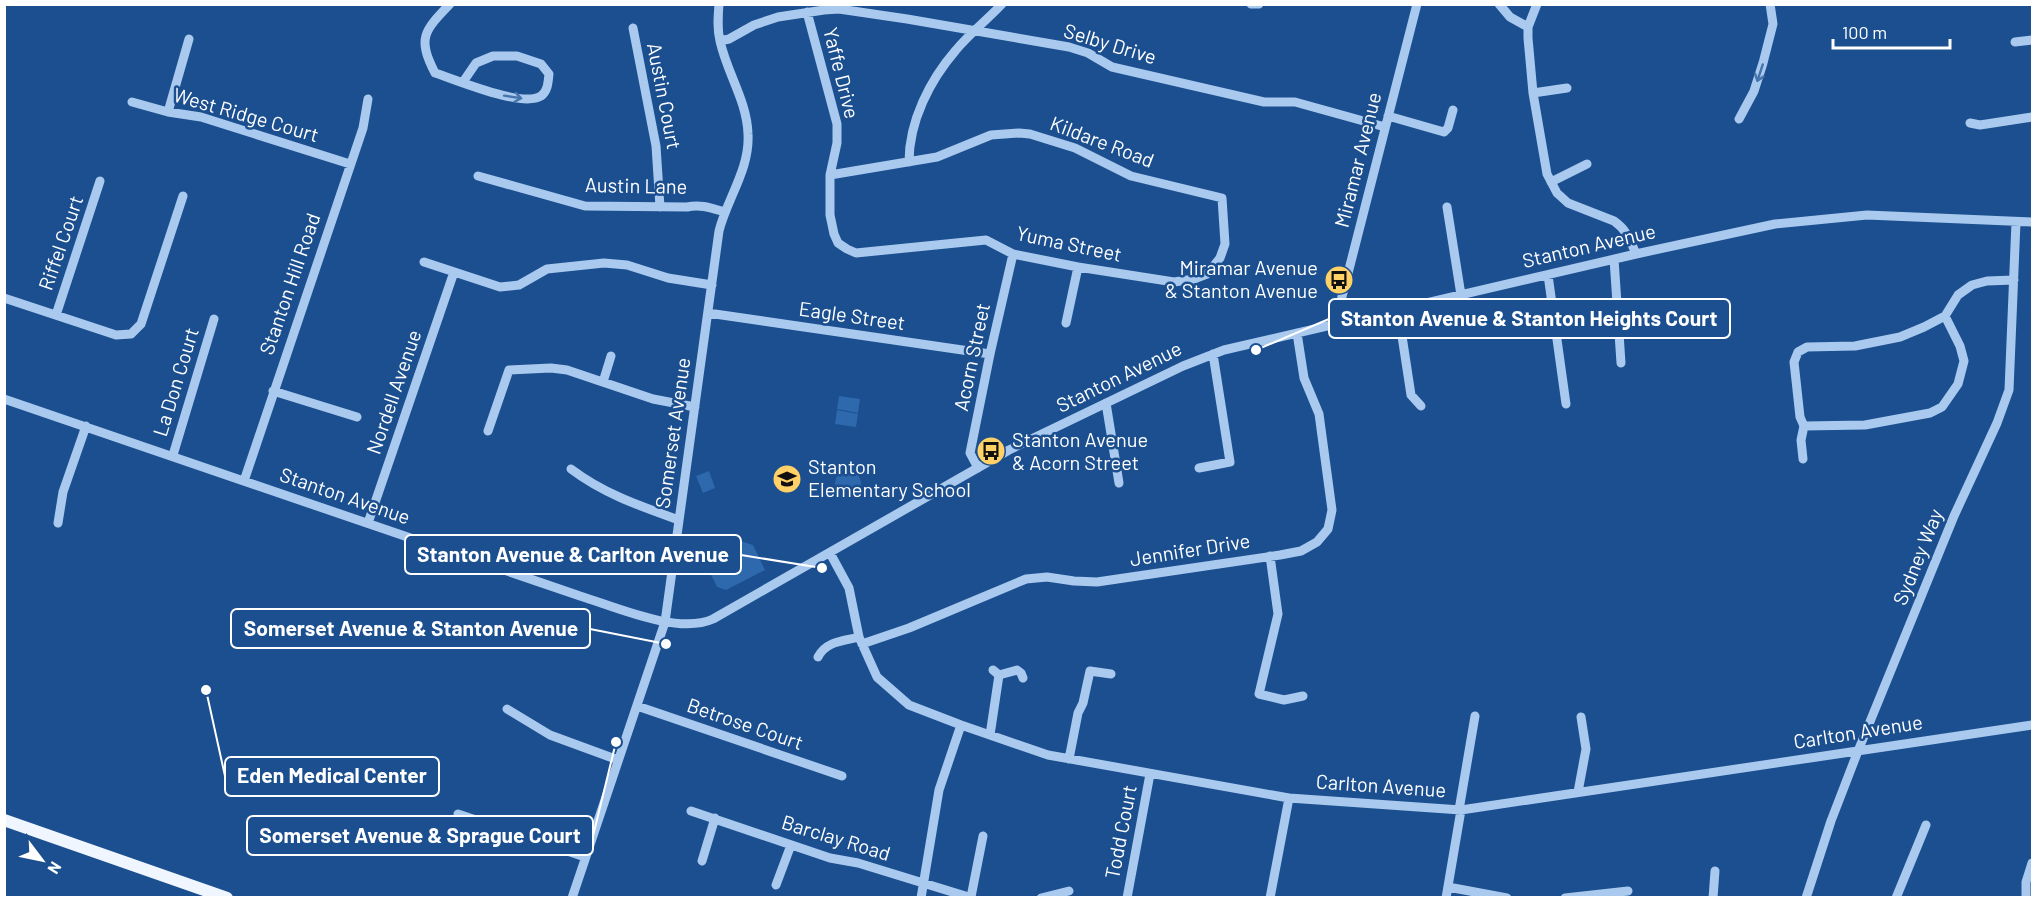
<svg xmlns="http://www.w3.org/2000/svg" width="2037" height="902" font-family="Barlow,sans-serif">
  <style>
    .green { fill: #2e69ad }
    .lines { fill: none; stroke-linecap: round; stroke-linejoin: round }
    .minor { stroke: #a9c9ee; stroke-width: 9 }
    .major { stroke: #f0f6ff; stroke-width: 12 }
    .oneway { stroke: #4674ac }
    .labels { text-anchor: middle; stroke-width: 5; stroke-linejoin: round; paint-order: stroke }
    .street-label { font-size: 20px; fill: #fff; stroke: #1b4f8f }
    .poi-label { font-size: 20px; fill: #fff; stroke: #1b4f8f; text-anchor: start }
    .leader { fill: none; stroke: #fff; stroke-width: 2 }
    .callout-dot { fill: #fff; stroke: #1b4f8f; stroke-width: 2 }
    .callout { fill: #1b4f8f; stroke: #fff; stroke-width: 2 }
    .callout-label { font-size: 21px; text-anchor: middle; font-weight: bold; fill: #fff }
  </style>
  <rect width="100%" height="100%" fill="#1b4f8f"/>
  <path class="green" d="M839 396 860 399 858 413 837 409Z
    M837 410 858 414 856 427 835 424Z
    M709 471 715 488 703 493 696 476Z
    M835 484a13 13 0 1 1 26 0a13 13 0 1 1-26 0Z
    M722 535 753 545 765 570 726 590 717 587 698 548Z"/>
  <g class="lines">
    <path class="minor" d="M450 4C424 31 417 38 435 73 457 80 522 108 541 96 548 91 548 82 549 74L541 64 517 56H493L476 63 463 82
      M1251 4H1259
      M1499 4 1510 17 1528 27
      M1537 4 1528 27V38L1533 93 1547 174 1557 193 1568 203 1614 221C1627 230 1630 240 1636 254
      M807 12 837 124V143L830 175V215L834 234 838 243 847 249 856 253 986 240 1013 254 1078 267 1174 282 1194 279 1207 274 1220 258 1225 244 1222 198 1131 176 1075 148 1030 134 1019 133 991 135 937 157 830 175
      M633 28 656 146 660 207
      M720 41 729 39 754 25 778 17 824 10 839 9 907 19 1069 47 1088 53 1112 67 1264 102H1295L1385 127
      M2015 42 2032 40
      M1533 93 1567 88
      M132 102 168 112 201 117 350 164
      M168 112 189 39
      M1388 116 1444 132 1448 128 1453 110
      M1739 119 1754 91 1763 63 1773 24 1770 4
      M1970 123 1980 125 2032 117
      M909 162C909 121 930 80 956 50 970 33 987 20 1002 4
      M478 176 585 206 687 207C701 204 711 208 725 212
      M1551 182 1587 164
      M1447 207 1461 295
      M1614 259 1621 363
      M424 262 500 287 519 285 547 269 604 263 627 265 668 278 712 285
      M1548 275 1566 404
      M4 298 116 335 131 334 141 324 183 196
      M1398 310 1411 395 1421 406
      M708 313 990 354
      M56 315 100 181
      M1066 323 1078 267
      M1335 324 1417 4
      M603 382 611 356
      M273 391 357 417
      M4 399 580 596C616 607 678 635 713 619L1009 450 1183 366 1224 350 1636 254 1775 224 1867 215 2032 222
      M1106 403 1119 483
      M1804 426 1865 425 1930 413 1942 407 1958 384 1964 361 1960 346 1945 316
      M488 431 509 370 551 368 567 370 653 399 695 407
      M173 455 214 319
      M1803 459 1801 440 1804 426 1800 417 1794 362 1798 352 1807 347 1855 346 1900 337 1924 327 1945 316 1958 295 1972 285 1987 281 2014 280
      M978 468 970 453 990 354 1013 254
      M1199 468 1230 462 1213 354
      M571 469C604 494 640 506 679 520
      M244 481 363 128 368 99
      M58 523 63 492 86 426
      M368 523 454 272
      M830 553 849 588 859 637 877 677 909 705 961 725 1048 755 1289 798 1461 810 2032 725
      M1270 556 1278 614 1259 694 1284 700 1303 696
      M862 644 909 628 1026 579 1047 577 1074 581 1097 582 1280 555 1301 551 1317 542 1328 529 1332 510 1319 414 1304 378 1297 333
      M818 657C826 641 844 641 859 637
      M993 670 999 675 1017 670 1021 673 1023 678
      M637 706 842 776
      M507 709 550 735 618 760
      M990 735 999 675
      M1069 759 1078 713 1083 703 1090 671 1111 674
      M1578 792 1586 749 1581 717
      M1459 810 1475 716
      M691 811 830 858 858 863 972 898
      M458 814 585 857
      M702 861 715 818
      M776 885 791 845
      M1448 887 1507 898
      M971 897 983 836
      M572 898 665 622 719 231C727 199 750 169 748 134 747 101 727 73 720 41 717 29 718 17 719 4
      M921 898 939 790 961 725
      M1041 898 1069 891
      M1127 898 1150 774
      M1270 898 1289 798
      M1446 898 1461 810
      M1565 898 1628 891
      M1713 898 1715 871
      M1806 898 1831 821 1858 751 1954 516 1997 423 2009 390 2016 222
      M1896 898 1926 825
      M2026 898V882L2032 863"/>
    <path class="major" d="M4 820 227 898"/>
  </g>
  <defs><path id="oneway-shaft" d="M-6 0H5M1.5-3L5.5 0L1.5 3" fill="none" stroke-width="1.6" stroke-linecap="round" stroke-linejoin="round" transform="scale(1.5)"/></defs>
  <g class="oneway">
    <use href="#oneway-shaft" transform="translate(1760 73) rotate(108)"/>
    <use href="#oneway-shaft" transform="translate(513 97) rotate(9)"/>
  </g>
  <defs>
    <g id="bus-disc" transform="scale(1.5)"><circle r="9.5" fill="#ffd166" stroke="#1b4f8f"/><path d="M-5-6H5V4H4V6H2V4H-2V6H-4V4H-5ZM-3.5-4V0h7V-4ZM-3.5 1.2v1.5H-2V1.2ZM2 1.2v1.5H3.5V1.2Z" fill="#111"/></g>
    <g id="school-disc" transform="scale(1.5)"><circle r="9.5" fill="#ffd166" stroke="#1b4f8f"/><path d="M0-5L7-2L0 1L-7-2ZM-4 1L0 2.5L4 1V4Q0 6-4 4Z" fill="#111"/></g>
  </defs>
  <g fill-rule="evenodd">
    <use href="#bus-disc" x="1339" y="280"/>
    <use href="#bus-disc" x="991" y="451"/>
    <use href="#school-disc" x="787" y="479"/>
  </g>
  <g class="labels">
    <g class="street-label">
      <text transform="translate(1110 44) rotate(17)" y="7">Selby Drive</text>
      <text transform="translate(841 73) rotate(76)" y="7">Yaffe Drive</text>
      <text transform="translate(664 96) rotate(79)" y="7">Austin Court</text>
      <text transform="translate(246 115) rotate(16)" y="7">West Ridge Court</text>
      <text transform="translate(1102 142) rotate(21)" y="7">Kildare Road</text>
      <text transform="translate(1358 160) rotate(-76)" y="7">Miramar Avenue</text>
      <text transform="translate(636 186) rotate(1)" y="7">Austin Lane</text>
      <text transform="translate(61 243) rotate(-71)" y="7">Riffel Court</text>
      <text transform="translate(1069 244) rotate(12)" y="7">Yuma Street</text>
      <text transform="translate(1589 246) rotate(-13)" y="7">Stanton Avenue</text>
      <text transform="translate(290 284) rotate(-71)" y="7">Stanton Hill Road</text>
      <text transform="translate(852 316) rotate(8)" y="7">Eagle Street</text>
      <text transform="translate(972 357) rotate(-78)" y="7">Acorn Street</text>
      <text transform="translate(1119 377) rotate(-26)" y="7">Stanton Avenue</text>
      <text transform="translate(176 382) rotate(-73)" y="7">La Don Court</text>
      <text transform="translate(394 392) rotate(-71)" y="7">Nordell Avenue</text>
      <text transform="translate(673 433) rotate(-82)" y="7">Somerset Avenue</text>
      <text transform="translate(345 496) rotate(19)" y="7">Stanton Avenue</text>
      <text transform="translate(1190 550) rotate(-9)" y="7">Jennifer Drive</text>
      <text transform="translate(1918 557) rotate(-68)" y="7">Sydney Way</text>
      <text transform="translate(745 724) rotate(19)" y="7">Betrose Court</text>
      <text transform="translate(1858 732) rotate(-9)" y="7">Carlton Avenue</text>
      <text transform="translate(1381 786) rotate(4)" y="7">Carlton Avenue</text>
      <text transform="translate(1121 832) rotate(-79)" y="7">Todd Court</text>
      <text transform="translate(836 838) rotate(17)" y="7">Barclay Road</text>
    </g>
    <g class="poi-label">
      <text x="1318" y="275" text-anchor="end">Miramar Avenue<tspan x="1318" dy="23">&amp; Stanton Avenue</tspan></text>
      <text x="1012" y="447">Stanton Avenue<tspan x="1012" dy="23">&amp; Acorn Street</tspan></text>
      <text x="808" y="474">Stanton<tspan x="808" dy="23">Elementary School</tspan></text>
    </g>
  </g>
  <path class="leader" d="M1256 350L1329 319M822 568L741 555M666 644L590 629M206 690L225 776M616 742L593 836"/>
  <g class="callout-dot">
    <circle cx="1256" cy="350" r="6"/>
    <circle cx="822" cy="568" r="6"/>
    <circle cx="666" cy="644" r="6"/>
    <circle cx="206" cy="690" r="6"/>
    <circle cx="616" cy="742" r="6"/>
  </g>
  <g class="callout">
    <rect x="1329" y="299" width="401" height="39" rx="6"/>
    <rect x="405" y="535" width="336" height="39" rx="6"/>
    <rect x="231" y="609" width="359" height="39" rx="6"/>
    <rect x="225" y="757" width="214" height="39" rx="6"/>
    <rect x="247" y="816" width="346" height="39" rx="6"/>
  </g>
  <g class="callout-label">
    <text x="1529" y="326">Stanton Avenue &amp; Stanton Heights Court</text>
    <text x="573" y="562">Stanton Avenue &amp; Carlton Avenue</text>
    <text x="411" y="636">Somerset Avenue &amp; Stanton Avenue</text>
    <text x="332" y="783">Eden Medical Center</text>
    <text x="420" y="843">Somerset Avenue &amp; Sprague Court</text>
  </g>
  <rect width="2037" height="902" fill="none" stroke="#ffffff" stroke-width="12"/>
  <g transform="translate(42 860) rotate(122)" stroke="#1b4f8f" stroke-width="4.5" paint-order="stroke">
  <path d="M0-4.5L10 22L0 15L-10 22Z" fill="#ffffff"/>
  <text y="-9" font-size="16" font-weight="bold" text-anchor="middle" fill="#ffffff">N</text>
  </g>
  <path d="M1833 39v9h117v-9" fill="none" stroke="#ffffff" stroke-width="3"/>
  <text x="1842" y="39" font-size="18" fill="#ffffff" stroke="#1b4f8f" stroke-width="4.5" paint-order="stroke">100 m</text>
</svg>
